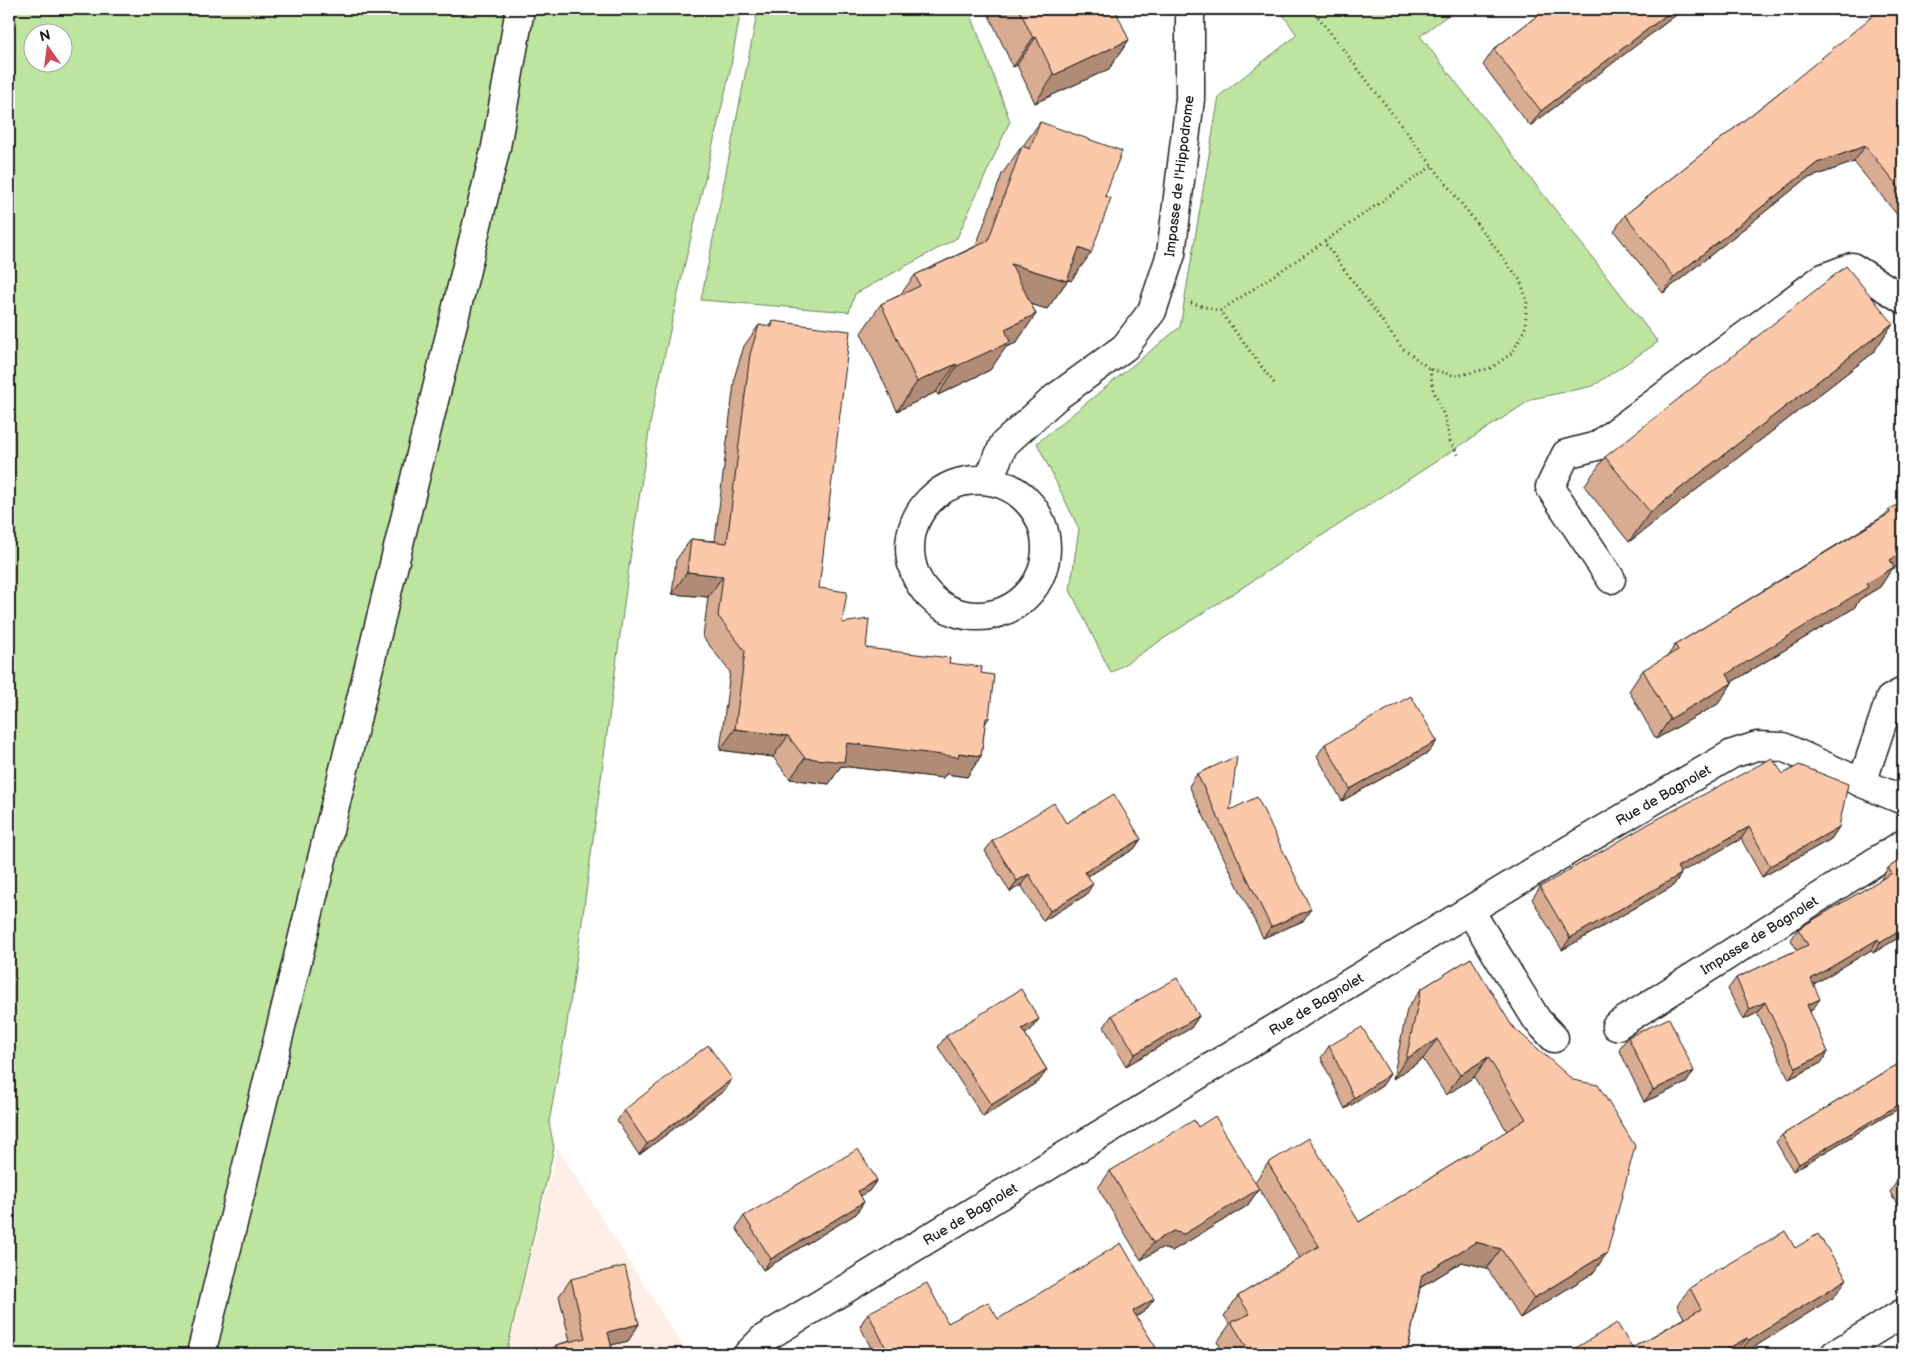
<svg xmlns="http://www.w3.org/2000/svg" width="1912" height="1363" font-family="'Balsamiq Sans',sans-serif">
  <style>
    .built { fill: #feeee6 }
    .green { fill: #bde5a0; stroke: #6c805e; fill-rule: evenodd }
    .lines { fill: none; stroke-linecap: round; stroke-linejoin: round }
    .minor-casing { stroke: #1c1c1c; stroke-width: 31 }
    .path { stroke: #1c1c1c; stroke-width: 3; stroke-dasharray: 1 4; stroke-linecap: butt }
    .minor { stroke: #fff; stroke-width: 28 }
    .wall { fill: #d8ac92; stroke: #1c1c1c }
    .shaded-wall { fill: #b08c77; stroke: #1c1c1c }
    .building { fill: #fbc8aa; stroke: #1c1c1c }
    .labels { text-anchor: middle; stroke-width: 4.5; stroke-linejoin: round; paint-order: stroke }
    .street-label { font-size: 14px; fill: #1c1c1c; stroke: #fff }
  </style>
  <rect width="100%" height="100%" fill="#fff"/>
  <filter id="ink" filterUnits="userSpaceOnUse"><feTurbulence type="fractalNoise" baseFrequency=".02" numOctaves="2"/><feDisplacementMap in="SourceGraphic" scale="10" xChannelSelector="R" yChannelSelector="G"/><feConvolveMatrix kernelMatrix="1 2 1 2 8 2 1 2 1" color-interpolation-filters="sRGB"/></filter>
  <g filter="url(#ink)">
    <path class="built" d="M557 1147 688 1354H507Z"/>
    <path class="green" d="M9 9H741L729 76 681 280 651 418 630 559 583 915 566 1030 549 1122 554 1148 506 1354H9ZM32 32H62V62H32Z
      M758 9H969L1010 121 957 238 855 294 849 312 701 300Z
      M1279 9H1456L1420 36 1658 342 1593 386 1532 399 1111 673 1070 590 1079 529 1037 443 1180 327 1219 96 1297 35Z"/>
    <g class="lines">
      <g class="minor-casing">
        <path id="minor" d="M988 480 1004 444 1055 398 1125 347 1152 311 1171 254 1190 99V9
          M910 548a68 68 0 1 1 136 0a68 68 0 1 1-136 0Z
          M1611 579 1550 487 1566 454 1597 446 1823 278 1852 267 1903 299
          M1862 783 1890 699 1903 692
          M1470 911 1537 1020 1554 1038
          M1616 1026 1903 844
          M201 1354 496 147 520 9
          M748 1354 763 1339 1564 853 1732 754 1757 746 1783 747 1862 783 1903 800
          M1835 1354 1903 1313"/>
      </g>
      <path class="path" d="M1312 9 1520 280 1527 301 1525 329 1512 353 1491 368 1456 376 1430 369 1402 348 1324 242 1432 166
        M1191 303 1220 311
        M1430 369 1433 389 1445 418 1450 441 1459 456
        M1274 383 1220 311 1324 242"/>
      <use href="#minor" class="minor"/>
    </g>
    <path class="wall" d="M992 9H1116L1109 69 1035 103 1017 65 1013 67 988 13Z
      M1546 9H1684L1530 126 1483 65 1494 49Z
      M1903 9V222L1854 162 1806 179 1663 293 1614 231 1625 215 1790 84Z
      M1040 122 1071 281 1068 280 1047 309 1031 304 1036 314 1016 343 1006 347 990 370 938 395 936 392 897 411 861 333 881 304 900 295 915 275 976 246 1002 174 1022 146H1023Z
      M773 321 819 588 842 623 866 648 949 663 981 673 989 718 985 724 981 756 967 777 946 774 943 778 841 766 829 784 790 779 773 757 720 750 730 672 703 637 708 597 672 594 676 560 691 539 715 541 735 375 744 346 759 325 769 327Z
      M1893 323 1873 353 1629 542 1584 486 1605 457Z
      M1903 502V563L1891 570 1880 587 1860 599 1854 608 1732 682V683L1718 704 1656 739 1629 691 1643 670 1667 657 1675 645 1885 515 1889 510Z
      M1437 741 1429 752 1342 801 1317 756 1325 744Z
      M1197 774 1230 810 1303 921 1263 938 1189 786Z
      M1783 774 1839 827 1831 839 1762 877 1741 839 1680 872 1681 874 1673 886 1562 950 1532 899 1540 887Z
      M1066 823 1141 839 1134 849 1088 876 1086 895 1043 921 1021 885 1010 892 985 851 992 841Z
      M1903 858V935L1873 953 1871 950 1814 984 1813 1009 1810 1011 1821 1063 1789 1079 1757 1013 1743 1020 1728 989 1736 978 1797 950 1791 940 1798 929 1881 880V879L1888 868Z
      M1471 958 1607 1253 1593 1273 1520 1318 1487 1268 1462 1262 1420 1288 1407 1354H1225L1217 1342 1230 1324 1224 1316 1238 1296 1300 1258 1259 1189 1247 1206 1172 1251 1161 1248 1141 1260 1098 1188 1110 1171 1198 1127 1255 1182 1268 1163 1359 1222 1507 1131 1474 1077 1446 1095 1423 1059 1393 1079 1407 1009 1421 989Z
      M1112 1015 1199 1016 1191 1028 1126 1066 1104 1027Z
      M1031 1030 1025 1034 1047 1070 1039 1081 983 1117 938 1047 946 1036Z
      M1628 1037 1694 1071 1686 1083 1644 1102 1619 1049Z
      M1329 1046 1390 1074 1382 1086 1345 1109 1321 1058Z
      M1903 1061V1106L1793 1171 1776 1142 1782 1135Z
      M725 1090 639 1155 617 1121 624 1110Z
      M1903 1172V1216L1890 1192Z
      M877 1180 869 1191 860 1196 864 1202 856 1214 763 1270 736 1228 744 1216Z
      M1795 1248 1834 1297 1743 1354H1566L1632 1348 1684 1318 1677 1305 1690 1288 1722 1268Z
      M571 1279 639 1324 628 1341 611 1345 613 1354H549L556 1345 570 1341 559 1296Z
      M1154 1299 1145 1311 1136 1317 1160 1354H874L860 1326 868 1313 948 1323 998 1319Z"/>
    <path class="shaded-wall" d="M1674 9H1684L1530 126 1541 111Z
      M1036 37 1017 65 1013 67 1033 38Z
      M1129 40 1109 69 1035 103 1054 75Z
      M1865 146 1854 162 1806 179 1663 293 1674 277 1817 163Z
      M1079 248 1091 253 1071 281 1059 276Z
      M1011 264 1067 281 1047 309 991 293Z
      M1036 314 1016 343 1006 347 990 370 938 395 957 366 1005 329Z
      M1893 323 1873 353 1629 542 1650 512Z
      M956 364 936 392 897 411 917 382Z
      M1903 552V563L1891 570 1880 587 1860 599 1854 608 1712 694 1727 674 1890 560Z
      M687 572 723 576 708 597 672 594Z
      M1732 683 1718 704 1656 739 1670 719Z
      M735 729 788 736 773 757 720 750Z
      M1437 741 1429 752 1342 801 1350 789Z
      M847 743 959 753 981 756 967 777 946 774 943 778 841 766 829 784 790 779 805 758Z
      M1749 827 1741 839 1669 879 1677 867Z
      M1839 827 1831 839 1762 877 1770 866Z
      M1141 839 1134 849 1078 882 1085 872Z
      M1029 874 1021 885 1010 892 1017 881Z
      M1681 874 1673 886 1562 950 1570 938Z
      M1093 884 1086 895 1043 921 1050 911Z
      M1311 909 1303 921 1263 938 1271 927Z
      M1903 929V935L1873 953 1880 943Z
      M1878 939 1871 950 1804 990 1811 979Z
      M1820 999 1813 1009 1799 1015 1807 1005Z
      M1765 1002 1757 1013 1743 1020 1750 1009Z
      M1199 1016 1191 1028 1126 1066 1135 1054Z
      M1039 1019 1031 1030 1014 1041 1022 1029Z
      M1437 1039 1423 1059 1393 1079 1406 1059Z
      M1828 1052 1821 1063 1789 1079 1796 1068Z
      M1488 1057 1474 1077 1446 1095 1460 1075Z
      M1047 1070 1039 1081 983 1117 991 1105Z
      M1694 1071 1686 1083 1644 1102 1653 1090Z
      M1390 1074 1382 1086 1345 1109 1354 1098Z
      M732 1079 725 1090 639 1155 647 1144Z
      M1903 1102V1106L1793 1171 1799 1164Z
      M877 1180 869 1191 849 1203 858 1191Z
      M1259 1189 1247 1206 1172 1251 1161 1248 1141 1260 1153 1243 1173 1231Z
      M864 1202 856 1214 763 1270 771 1259Z
      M1476 1242 1501 1249 1487 1268 1462 1262 1408 1295 1422 1275Z
      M1607 1253 1593 1273 1520 1318 1534 1298Z
      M1847 1279 1834 1297 1743 1354H1739L1749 1340Z
      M1154 1299 1145 1311 1124 1324 1133 1311Z
      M639 1324 628 1341 596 1349 608 1332Z
      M1747 1338 1735 1354H1718Z"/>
    <path class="building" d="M1019 9H1115L1129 40 1054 75 1036 37 1033 38Z
      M1546 9H1674L1541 111 1494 49Z
      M1881 9H1903V193L1865 146 1817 163 1674 277 1625 215 1790 84Z
      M1040 122 1122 151 1105 196 1111 198 1091 253 1079 248 1067 281 1011 264 1036 314 1005 329 1010 342 957 366 956 364 917 382 881 304 920 286 915 275 988 241 1022 146 1030 149Z
      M1846 266 1893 323 1650 512 1605 457Z
      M773 321 850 331 819 588 847 592 842 623 869 619 866 648 950 658 949 663 982 667 981 673 994 675 989 718H986L981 756 959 753 958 757 847 743 844 762 805 758 788 736 735 729 745 651 718 616 723 576 687 572 691 539 727 543 750 354 759 325 772 327Z
      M1903 502V552L1890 560 1894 567 1866 584 1868 587 1727 674 1732 683 1670 719 1643 670 1678 650 1675 645 1890 513 1889 510Z
      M1411 696 1437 741 1350 789 1325 744Z
      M1237 756 1230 810 1257 797 1311 909 1271 927 1197 774Z
      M1772 758 1783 774 1799 765 1848 784 1839 827 1770 866 1749 827 1677 867 1681 874 1570 938 1540 887 1652 822Z
      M1114 794 1141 839 1085 872 1093 884 1050 911 1029 874 1017 881 992 841 1054 803 1066 823Z
      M1903 858V929L1880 943 1878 939 1811 979 1820 999 1807 1005 1828 1052 1796 1068 1765 1002 1750 1009 1736 978 1808 945 1798 929 1892 873 1888 868Z
      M1471 958 1512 1026 1573 1080 1598 1085 1635 1146 1607 1253 1534 1298 1501 1249 1476 1242 1422 1275 1407 1354H1251L1231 1322 1250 1314 1238 1296 1319 1246 1268 1163 1309 1138 1359 1222 1526 1119 1488 1057 1460 1075 1437 1039 1406 1059 1421 989Z
      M1177 978 1199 1016 1135 1054 1112 1015Z
      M1021 989 1039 1019 1022 1029 1047 1070 991 1105 946 1036Z
      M1669 1018 1694 1071 1653 1090 1628 1037Z
      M1362 1027 1390 1074 1354 1098 1329 1046Z
      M708 1045 732 1079 647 1144 624 1110Z
      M1903 1061V1102L1799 1164 1782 1135Z
      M1215 1116 1259 1189 1184 1234 1173 1231 1153 1243 1110 1171 1194 1120 1198 1127Z
      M858 1149 877 1180 858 1191 864 1202 771 1259 744 1216Z
      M1785 1231 1795 1248 1818 1234 1847 1279 1749 1340 1747 1338 1718 1354H1566L1617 1323 1632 1348 1701 1309 1690 1288 1721 1267 1722 1268Z
      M1121 1243 1154 1299 1133 1311 1160 1354H963L962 1353 960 1354H889L868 1313 927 1283 948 1323 988 1302 998 1319Z
      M625 1266 639 1324 608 1332 613 1354H558L556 1345 585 1338 571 1279Z"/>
  </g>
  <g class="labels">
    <g class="street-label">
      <text transform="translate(1179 176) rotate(-83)" y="5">Impasse de l'Hippodrome</text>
      <text transform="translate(1663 795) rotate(-30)" y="5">Rue de Bagnolet</text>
      <text transform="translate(1759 935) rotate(-32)" y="5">Impasse de Bagnolet</text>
      <text transform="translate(1316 1004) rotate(-31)" y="5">Rue de Bagnolet</text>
      <text transform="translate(970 1214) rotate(-31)" y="5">Rue de Bagnolet</text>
    </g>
  </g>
  <rect width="1912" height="1363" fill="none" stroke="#fff" stroke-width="30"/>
  <rect x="15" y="15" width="1882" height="1333" fill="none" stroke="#1c1c1c" stroke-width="2" filter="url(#ink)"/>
  <g transform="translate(48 48) rotate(346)"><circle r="24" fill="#ffffff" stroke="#a4a4a4"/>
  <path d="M0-4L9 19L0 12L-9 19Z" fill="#d1495b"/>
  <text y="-8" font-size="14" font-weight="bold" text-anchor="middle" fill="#1c1c1c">N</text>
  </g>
</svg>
